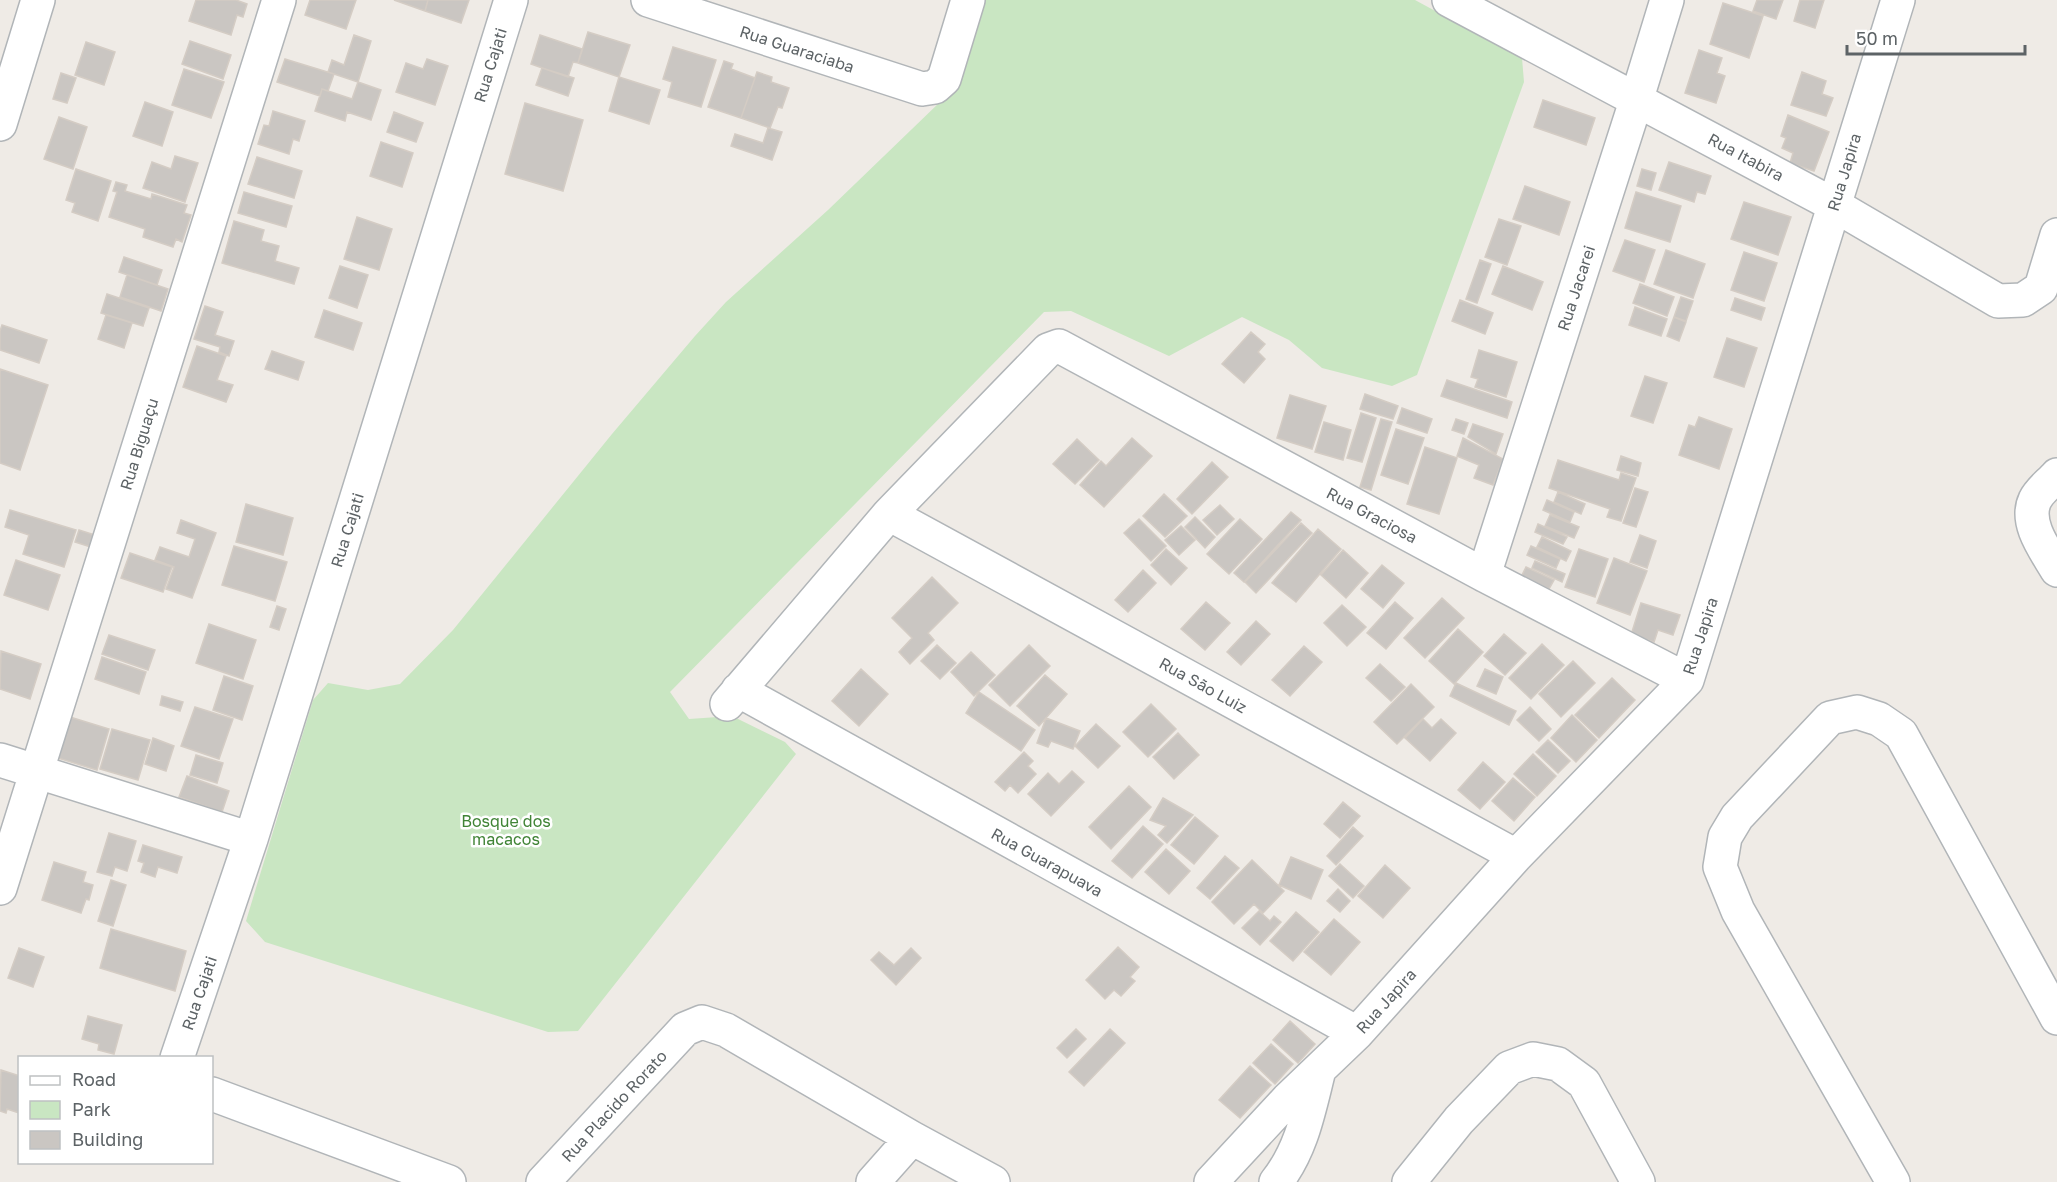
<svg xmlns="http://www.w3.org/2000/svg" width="2057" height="1182" font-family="'Golos Text',sans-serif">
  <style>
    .green { fill: #c9e6c2 }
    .building { fill: #cac6c2; stroke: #d4ccc4; stroke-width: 1.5 }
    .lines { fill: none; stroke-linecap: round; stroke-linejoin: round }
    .minor-casing { stroke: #b1b5b8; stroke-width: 36 }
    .minor { stroke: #fff; stroke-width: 33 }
    .labels { text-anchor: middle; stroke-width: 5; stroke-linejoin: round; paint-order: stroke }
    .street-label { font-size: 16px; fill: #5d6366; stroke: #fff }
    .park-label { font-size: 16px; fill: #408436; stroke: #fff }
  </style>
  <rect width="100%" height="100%" fill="#efebe6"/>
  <path class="green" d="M985 0H1415L1522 58 1524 82 1417 375 1392 386 1322 368 1289 340 1242 317 1169 356 1071 311 1044 312 670 692 689 719 732 716 785 742 796 754 578 1031 548 1032 265 942 246 921 313 700 328 683 368 690 400 684 453 630 612 434 695 336 726 302 828 210 940 102 958 81Z"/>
  <path class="building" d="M196 0H236L247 4 243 17 237 15 231 35 189 21Z
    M310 0H356L346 29 305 15Z
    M394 0H428L425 11Z
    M428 0H469L461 23 425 11Z
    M1757 0H1783L1776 19 1753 11Z
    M1800 0H1824L1815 28 1794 21Z
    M1723 3 1763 16 1749 58 1710 44Z
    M588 32 630 45 619 77 578 63Z
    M354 35 371 41 358 82 328 72 332 60 344 65Z
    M540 35 582 49 578 63 573 62 568 77 531 64Z
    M190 41 231 55 223 79 182 64Z
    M86 42 115 52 104 85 75 75Z
    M673 47 716 60 701 107 668 97 672 82 663 79Z
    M1699 50 1722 58 1717 73 1725 76 1716 103 1685 93Z
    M285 59 334 74 328 91 322 89 320 96 277 82Z
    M427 59 448 66 435 105 396 92 406 63 423 69Z
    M724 61 733 64 731 69 755 78 741 118 708 107Z
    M542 68 574 78 568 96 536 85Z
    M184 69 224 82 211 118 172 105Z
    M757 72 772 77 771 82 789 88 782 108 778 107 770 128 741 118Z
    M1802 72 1826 81 1822 94 1833 98 1826 116 1791 105Z
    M61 73 76 78 67 103 53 99Z
    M619 77 660 90 649 124 609 111Z
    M358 82 381 90 371 120 347 112 345 121 315 111 322 89 352 99Z
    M1543 100 1595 118 1586 145 1534 127Z
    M145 102 173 112 162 146 133 136Z
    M525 103 583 120 563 191 505 174Z
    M273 111 305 121 299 141 293 139 289 154 258 144 264 125 269 126Z
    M394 112 423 123 416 142 387 132Z
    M1788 115 1829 132 1814 171 1790 163 1793 153 1782 148 1786 138 1781 136Z
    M59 117 87 127 73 169 44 159Z
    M768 128 782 132 772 160 731 146 735 134 763 143Z
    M381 142 413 153 402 187 370 176Z
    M175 156 198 163 185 202 143 188 152 162 171 169Z
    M257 157 302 171 294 198 248 184Z
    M1669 162 1711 176 1705 194 1697 192 1694 202 1659 190Z
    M76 169 111 181 98 221 72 212 75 203 66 200Z
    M1642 169 1656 173 1651 190 1637 186Z
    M116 182 127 185 125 191 151 199 152 194 187 205 184 213 191 215 182 242 176 239 173 247 143 237 145 229 109 217 117 192 113 191Z
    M1525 186 1570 202 1559 235 1513 219Z
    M244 192 292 206 286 227 238 213Z
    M1636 192 1681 206 1670 242 1625 228Z
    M1744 202 1791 217 1778 255 1731 239Z
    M357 217 392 229 379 270 344 259Z
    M1499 219 1521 226 1507 265 1485 257Z
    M234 221 264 230 261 241 279 246 275 261 299 268 294 284 222 263Z
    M1625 240 1655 250 1644 282 1613 271Z
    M1666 250 1705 264 1693 298 1654 284Z
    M1744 252 1777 263 1764 301 1731 290Z
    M124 257 162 270 157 285 119 272Z
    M1480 260 1491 264 1477 303 1466 299Z
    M340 266 368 275 357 308 329 298Z
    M1503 266 1543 282 1532 310 1492 294Z
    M127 275 168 289 161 311 120 297Z
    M1640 284 1674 297 1667 316 1633 303Z
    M107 294 149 308 143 326 101 313Z
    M1681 297 1693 301 1686 321 1674 317Z
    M1735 298 1765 308 1761 320 1731 310Z
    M1460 300 1493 313 1485 334 1452 321Z
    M205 306 223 312 215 335 234 341 229 356 219 352 220 347 194 339Z
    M1635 307 1667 319 1661 336 1629 325Z
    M324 310 362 323 353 350 315 337Z
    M106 315 132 323 124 348 98 339Z
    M1674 317 1686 322 1679 341 1667 336Z
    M2 325 47 340 39 363 0 350V331Z
    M1251 332 1265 344 1258 352 1265 359 1244 383 1222 364Z
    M1727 338 1757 348 1744 387 1714 377Z
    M197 346 226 356 217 380 233 385 226 402 183 387Z
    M1479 350 1517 362 1506 397 1475 387 1478 379 1471 377Z
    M272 351 304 362 298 380 265 369Z
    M0 369 48 385 20 470 0 463Z
    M1645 376 1667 383 1653 423 1631 416Z
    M1447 380 1512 402 1507 418 1441 396Z
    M1365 394 1398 406 1393 419 1360 409Z
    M1290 395 1326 406 1312 449 1277 438Z
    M1402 408 1432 419 1427 433 1397 423Z
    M1361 413 1376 418 1362 462 1347 458Z
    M1699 417 1732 429 1719 469 1679 455 1689 425 1695 427Z
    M1381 419 1392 422 1371 490 1360 487Z
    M1456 419 1468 423 1464 434 1452 430Z
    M1324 422 1351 430 1343 460 1315 452Z
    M1473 424 1503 434 1496 454 1468 437Z
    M1396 429 1424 438 1408 484 1381 475Z
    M1132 438 1152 456 1104 507 1080 485 1101 461 1106 466Z
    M1463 438 1503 459 1493 485 1474 478 1479 465 1457 456Z
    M1077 439 1099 460 1075 484 1053 464Z
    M1425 447 1457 458 1439 514 1407 504Z
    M1621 456 1641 463 1638 476 1617 470Z
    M1558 460 1619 480 1621 473 1636 478 1621 521 1607 517 1610 509 1549 488Z
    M1212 462 1228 477 1192 514 1177 499Z
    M1635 488 1648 492 1636 527 1623 523Z
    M1558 492 1585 504 1581 514 1554 502Z
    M1164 494 1187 516 1165 537 1143 516Z
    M1547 500 1574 512 1570 522 1543 510Z
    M246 504 293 518 283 555 236 542Z
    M1220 505 1234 519 1217 535 1203 520Z
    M10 510 76 530 64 567 23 554 29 535 5 527Z
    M1291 512 1301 520 1244 582 1234 573Z
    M1550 515 1579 527 1574 538 1545 526Z
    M1195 517 1215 537 1205 548 1185 527Z
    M1139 519 1166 546 1151 561 1124 533Z
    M1240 519 1262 539 1229 574 1207 554Z
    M181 520 216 533 192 598 166 589 174 567 155 560 160 547 189 557 195 539 177 533Z
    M1301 523 1312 533 1256 593 1245 582Z
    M1538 524 1567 537 1563 544 1535 532Z
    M1181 526 1195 540 1179 555 1165 540Z
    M1318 529 1341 549 1296 602 1272 583Z
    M79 530 98 536 94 548 75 542Z
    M1640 535 1656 541 1647 568 1630 562Z
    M1542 537 1571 551 1566 561 1537 547Z
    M234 546 287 562 275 601 222 585Z
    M1531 546 1560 559 1556 568 1527 555Z
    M1166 549 1187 568 1171 585 1151 565Z
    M1579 549 1608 559 1595 597 1565 587Z
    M1343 550 1368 573 1346 598 1321 575Z
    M130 553 172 567 163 592 121 578Z
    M1614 558 1647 571 1630 615 1597 603Z
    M16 560 60 575 48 610 4 595Z
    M1535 561 1565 574 1562 582 1532 568Z
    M1382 565 1404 583 1383 608 1361 589Z
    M1526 567 1554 580 1549 589 1521 577Z
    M1143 570 1156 583 1128 612 1115 600Z
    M932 577 958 603 928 633 934 640 910 664 899 652 912 638 892 618Z
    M1442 598 1464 618 1425 658 1404 638Z
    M1206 602 1230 623 1205 650 1181 629Z
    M1395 602 1413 618 1386 649 1367 633Z
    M1641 603 1680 615 1673 635 1658 630 1654 642 1631 635Z
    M1342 605 1366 627 1347 646 1324 623Z
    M277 606 286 609 279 630 270 627Z
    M1256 621 1270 634 1241 665 1227 652Z
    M209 624 256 640 243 679 196 663Z
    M1458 629 1483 652 1454 684 1429 661Z
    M1504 634 1526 653 1505 675 1484 656Z
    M109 635 155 650 148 670 102 654Z
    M1542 644 1564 665 1531 699 1509 678Z
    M937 645 956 663 940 679 921 661Z
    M1029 645 1050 666 1010 706 989 685Z
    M1304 646 1322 662 1290 696 1272 680Z
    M1 651 41 664 30 699 0 689Z
    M971 652 995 675 974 696 951 672Z
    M102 657 146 672 139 694 95 679Z
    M1573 661 1595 683 1561 717 1539 694Z
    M1380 664 1405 687 1391 701 1366 678Z
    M861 669 888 694 859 726 832 701Z
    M1485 669 1503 677 1496 694 1477 686Z
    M1045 675 1067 694 1039 726 1017 706Z
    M224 676 253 686 242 720 213 710Z
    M1612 678 1635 700 1599 738 1575 715Z
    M1456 683 1516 711 1509 725 1450 696Z
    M1411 684 1434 707 1397 744 1374 722Z
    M979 692 1035 730 1021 751 966 713Z
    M162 696 183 702 180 711 160 705Z
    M1151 704 1176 729 1148 757 1123 732Z
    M195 707 233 719 219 759 181 746Z
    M1530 707 1551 729 1539 741 1517 720Z
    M1572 715 1597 740 1576 762 1551 738Z
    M70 717 109 729 97 770 58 758Z
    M1046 718 1080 731 1073 749 1051 741 1048 747 1037 743Z
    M1423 719 1432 728 1441 719 1456 733 1430 761 1405 738Z
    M1096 724 1120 746 1098 768 1075 746Z
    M112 729 150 740 138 780 100 769Z
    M1178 733 1199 755 1174 779 1153 757Z
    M153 738 174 746 166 771 145 764Z
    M1548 740 1570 761 1558 773 1536 752Z
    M1024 752 1033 761 1028 766 1036 774 1018 793 1010 785 1005 791 995 782Z
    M1533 754 1556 776 1537 796 1514 774Z
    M196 755 223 763 217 783 190 775Z
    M1483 762 1505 782 1480 809 1458 790Z
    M1072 771 1084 782 1051 816 1028 794 1048 773 1059 784Z
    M187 776 229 791 222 812 179 797Z
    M1513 778 1535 797 1514 821 1492 801Z
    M1129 786 1151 807 1111 849 1089 827Z
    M1163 798 1193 815 1167 843 1158 835 1166 826 1150 820Z
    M1343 802 1360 816 1340 838 1324 824Z
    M1195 817 1218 836 1194 864 1171 845Z
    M1143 826 1163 844 1132 878 1112 861Z
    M1353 827 1363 836 1336 865 1327 856Z
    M109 833 136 841 127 871 115 867 112 876 97 872Z
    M143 845 182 857 177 873 158 867 155 877 141 872 144 863 138 861Z
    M1166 849 1190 871 1169 894 1145 872Z
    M1225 856 1239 868 1210 899 1197 888Z
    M1291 857 1323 870 1311 899 1279 885Z
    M1252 860 1284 891 1263 913 1254 904 1234 924 1212 902Z
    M54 862 86 872 83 882 93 885 89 900 86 899 81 913 42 900Z
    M1340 864 1364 886 1353 898 1329 876Z
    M1385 865 1410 888 1383 918 1358 896Z
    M111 880 126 885 113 926 98 921Z
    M1338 889 1350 901 1340 912 1327 901Z
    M1259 911 1270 921 1274 916 1281 922 1260 945 1242 928Z
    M1296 912 1319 932 1293 961 1270 941Z
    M1334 919 1360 942 1331 975 1304 952Z
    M111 929 186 951 175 991 100 968Z
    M1118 947 1139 967 1130 977 1135 981 1121 996 1114 990 1105 999 1086 980Z
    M19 948 44 957 33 987 8 978Z
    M911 948 921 958 896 985 871 960 879 952 894 965Z
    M88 1016 122 1025 114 1054 98 1050 99 1044 82 1039Z
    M1290 1021 1315 1044 1298 1063 1273 1040Z
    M1076 1029 1086 1039 1067 1058 1057 1048Z
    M1110 1029 1125 1043 1084 1086 1069 1072Z
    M1271 1044 1293 1064 1275 1084 1253 1063Z
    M1250 1066 1271 1085 1240 1118 1219 1100Z
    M1 1070 20 1076 19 1113 7 1109 6 1113 0 1111Z"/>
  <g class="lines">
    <g class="minor-casing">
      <path id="minor" d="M648 0 922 89 935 87 944 79 968 0
        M1449 0 1834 205 1998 301 2023 300 2041 288 2057 235
        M0 124 38 0
        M2057 475C2050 483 2039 491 2035 500 2024 523 2046 551 2057 570
        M889 514 1516 856
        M1484 575 1637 98 1667 0
        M738 690 1357 1033
        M727 704 889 514 1048 350 1059 346 1484 575 1687 680
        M0 760 251 839
        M0 888 279 0
        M177 1058 251 839 511 0
        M212 1094 449 1182
        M543 1182 685 1029 702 1022 726 1030 912 1138 993 1182
        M873 1182 912 1138
        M1211 1182 1288 1099 1357 1033 1516 856 1687 680 1898 0
        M1276 1182C1302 1150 1309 1109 1319 1070
        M1409 1182 1459 1120 1509 1068 1533 1059 1558 1064 1584 1083 1638 1182
        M1893 1182 1738 911 1720 867 1725 837 1737 817 1830 718 1857 712 1879 719 1901 734 2057 1018"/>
    </g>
    <use href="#minor" class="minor"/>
  </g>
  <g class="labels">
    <g class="street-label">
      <text transform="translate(797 49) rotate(18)" y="6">Rua Guaraciaba</text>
      <text transform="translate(490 65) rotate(-73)" y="6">Rua Cajati</text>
      <text transform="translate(1746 157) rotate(28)" y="6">Rua Itabira</text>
      <text transform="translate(1844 172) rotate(-73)" y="6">Rua Japira</text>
      <text transform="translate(1576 288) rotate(-72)" y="6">Rua Jacarei</text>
      <text transform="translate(139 444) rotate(-73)" y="6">Rua Biguaçu</text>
      <text transform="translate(1372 515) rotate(28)" y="6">Rua Graciosa</text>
      <text transform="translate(347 530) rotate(-73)" y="6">Rua Cajati</text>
      <text transform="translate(1700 636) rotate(-72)" y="6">Rua Japira</text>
      <text transform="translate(1203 685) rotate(29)" y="6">Rua São Luiz</text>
      <text transform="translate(1047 862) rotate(29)" y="6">Rua Guarapuava</text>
      <text transform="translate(199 993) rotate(-71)" y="6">Rua Cajati</text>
      <text transform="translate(1386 1001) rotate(-48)" y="6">Rua Japira</text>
      <text transform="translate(614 1106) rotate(-47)" y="6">Rua Placido Rorato</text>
    </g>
    <g class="park-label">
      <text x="506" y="827">Bosque dos<tspan x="506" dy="18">macacos</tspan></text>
    </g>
  </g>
  <rect x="18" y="1056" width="195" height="108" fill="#ffffff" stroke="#bec1c2" stroke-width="1.5"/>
  <rect x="30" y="1076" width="30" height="9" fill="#ffffff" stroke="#bec1c2" stroke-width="1.5"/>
  <text x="72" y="1086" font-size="18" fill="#5d6366">Road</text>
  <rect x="30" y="1101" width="30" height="18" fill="#c9e6c2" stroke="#bec1c2" stroke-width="1.5"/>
  <text x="72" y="1116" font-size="18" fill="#5d6366">Park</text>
  <rect x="30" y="1131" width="30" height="18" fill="#cac6c2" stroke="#bec1c2" stroke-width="1.5"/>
  <text x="72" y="1146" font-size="18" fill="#5d6366">Building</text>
  <path d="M1847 45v9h178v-9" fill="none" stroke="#5d6366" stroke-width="3"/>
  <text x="1856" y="45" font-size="18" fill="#5d6366" stroke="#ffffff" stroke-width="4.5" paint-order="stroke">50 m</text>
</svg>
